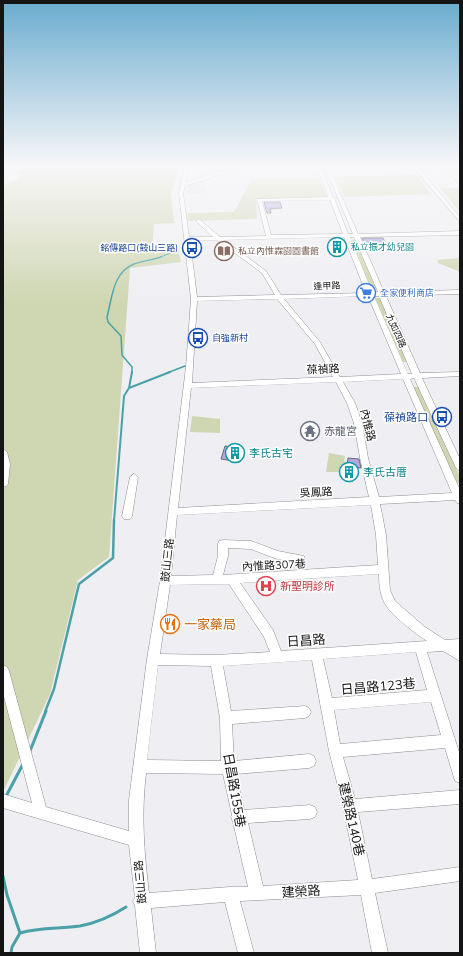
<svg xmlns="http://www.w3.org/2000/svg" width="463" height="956" font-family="Mulish,'Noto Sans TC',sans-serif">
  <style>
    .built { fill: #e2e1ec }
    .green { fill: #cfd7b2 }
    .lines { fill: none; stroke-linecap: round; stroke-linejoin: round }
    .stream-far4 { stroke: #4aa1a8; stroke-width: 1 }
    .stream-far3 { stroke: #4aa1a8; stroke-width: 1.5 }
    .stream-far2 { stroke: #4aa1a8; stroke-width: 2 }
    .stream-far1 { stroke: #4aa1a8; stroke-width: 2.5 }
    .stream { stroke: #4aa1a8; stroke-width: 3 }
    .building { fill: #b2a8e2; stroke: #6b6b6e }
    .minor-casing { stroke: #8e8d90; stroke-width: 1 }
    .minor { fill: #fff; fill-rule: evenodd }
    .labels { text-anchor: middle; stroke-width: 3; stroke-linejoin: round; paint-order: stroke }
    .far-culture-label { font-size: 9px; fill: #0d838f; stroke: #fff; text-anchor: start }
    .far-transit-label { font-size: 9px; fill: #164399; stroke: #fff; text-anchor: end }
    .far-education-label { font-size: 9px; fill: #785e54; stroke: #fff; text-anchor: start }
    .far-street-label { font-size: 9px; fill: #141415; stroke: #fff }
    .far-shop-label { font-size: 9px; fill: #366cbe; stroke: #fff; text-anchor: start }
    .street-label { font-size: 11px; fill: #141415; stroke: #fff }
    .transit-label { font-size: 11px; fill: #164399; stroke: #fff; text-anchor: end }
    .worship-label { font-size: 11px; fill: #5b616d; stroke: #fff; text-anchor: start }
    .culture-label { font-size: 11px; fill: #0d838f; stroke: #fff; text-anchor: start }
    .health-label { font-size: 11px; fill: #be3a42; stroke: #fff; text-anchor: start }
    .near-food-label { font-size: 13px; fill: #c56008; stroke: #fff; text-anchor: start }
    .near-street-label { font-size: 13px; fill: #141415; stroke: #fff }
  </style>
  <rect width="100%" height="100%" fill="#efeef2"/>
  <path class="built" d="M204 180 207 193H187L188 185Z"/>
  <path class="green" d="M30 167 50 170 56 167H179L171 194 174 223 154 224 152 250 178 249 181 262 130 268 109 557 78 580 50 694 3 792V185L19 179 17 172Z
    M417 175 430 194 345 197 335 177Z
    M318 178 327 197 256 199 257 219 187 221 188 213 234 212 252 179Z
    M440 188H460V212Z
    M350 240H355L376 288H370Z
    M460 258V274L458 271 438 263 437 260Z
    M374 298H381L409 362H401Z
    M412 387H419L460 477V483H455Z
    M192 416 220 419V433L190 432Z
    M329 453 345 456 344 461 347 462 345 472H326Z"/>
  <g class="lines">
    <path class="stream-far4" d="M158 258 173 252"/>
    <path class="stream-far3" d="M132 373V367L122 355 121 336 108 322 107 317C112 298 113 272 134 264 142 261 152 260 161 257
      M167 373 185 366"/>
    <path class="stream-far2" d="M129 388 170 372
      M114 521 124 396 129 388 132 372"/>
    <path class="stream-far1" d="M45 712 54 689 79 584 113 558 114 520"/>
    <path class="stream" d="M30 751 46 711
      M3 802 23 764
      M3 876 7 895 20 933 12 947 11 953
      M20 933C40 927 60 929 80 926 96 923 112 916 126 907"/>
  </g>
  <path class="building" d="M264 202H280L282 208 270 209 271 213H267Z
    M362 238H383L386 244 365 245Z
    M305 427 316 428V436L305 435Z
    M225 446 244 449 240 462 221 459Z
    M348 458 359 459 361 468 353 467 351 480 345 479Z"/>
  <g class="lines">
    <g class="minor-casing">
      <path id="minor" d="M20 167H27L3 177V174Z
        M185 167H189L186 182 237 167H245L185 186 183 193 189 237H213L197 222 196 221 199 219 220 237 266 236 257 199 328 197 317 167H321L333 197 337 198 335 200 348 234H353L325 167H329L358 234 460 231V235L360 237 384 292 460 290V294L386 296 420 373 460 372V376L422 378 460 459V471L456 468 414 378 410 379 460 490V504L457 503 455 500 380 504 386 535 390 590 395 601 425 627 445 640 460 639V661L443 651 427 652 460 755V783L455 781 445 748 343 757 355 799 460 790V804L358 812 372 879 460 867V881L375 893 388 953H372L361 895 240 901 254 953H238L225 902 151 908 156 953H140L135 906 133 901 135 898 129 845 3 808V794L32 803 3 693V665L7 667 9 671 46 807 129 831V800L147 659 160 581 186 367 191 299 179 193ZM330 200 343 234 271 235 262 201ZM344 237 366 293 281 295 266 271 224 240ZM350 237H354L378 292H372ZM217 240 262 273 275 295 197 297 190 241ZM368 296 401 374 340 377 320 342 284 299ZM374 296H379L412 374H408ZM277 299 315 344 333 377 192 383 197 301ZM403 379 452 493 379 497 368 458 362 423 355 403 343 382ZM336 382 347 403 354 423 360 458 369 497 178 508 191 388ZM371 505 376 535 378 565 223 575 228 556V548L251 549 277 559 300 563 304 562 305 559 304 556 278 551 251 541 223 540 219 541 218 544V556L213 575 171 576 177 515ZM379 574C379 585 380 597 387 607 393 616 417 635 427 641L281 651 273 630 240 583ZM229 584 264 637 270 652 216 655 160 654 170 585ZM416 652 427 690 332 698 323 659ZM312 660 329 751 343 806 358 880 263 886 248 823 310 819 315 817 317 812 315 807 310 805 244 810 236 774 309 768 314 766 316 761 314 756 309 754 234 761 232 724 305 718 309 716 311 712 309 708 305 706 231 711 223 666ZM158 665 211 666 220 718 221 761 147 760ZM431 702 441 735 340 744 334 710ZM146 773 223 774 232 815 231 817 233 822 248 887H230L149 893C144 851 141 815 146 773Z
        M413 167H418L460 217V222Z
        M443 167H448L460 180V184Z
        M3 449 7 452 10 464 8 484 6 486 3 487Z
        M134 474 138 477 132 516 130 519H124L122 516 130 477Z"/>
    </g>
    <use href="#minor" class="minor"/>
  </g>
  <linearGradient id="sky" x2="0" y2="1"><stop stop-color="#69acce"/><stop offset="0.55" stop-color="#f8f7f9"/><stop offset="1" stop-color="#f8f7f9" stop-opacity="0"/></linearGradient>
  <rect width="463" height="301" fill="url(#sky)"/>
  <defs>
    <g id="building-ring" transform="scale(1)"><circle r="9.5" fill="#fff" stroke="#0f9aa8" stroke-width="1.5"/><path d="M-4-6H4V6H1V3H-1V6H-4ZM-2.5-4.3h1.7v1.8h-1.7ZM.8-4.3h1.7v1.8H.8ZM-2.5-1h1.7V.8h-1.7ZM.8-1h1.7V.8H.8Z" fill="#0f9aa8"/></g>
    <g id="bus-ring" transform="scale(1)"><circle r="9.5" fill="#fff" stroke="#1a4fb4" stroke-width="1.5"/><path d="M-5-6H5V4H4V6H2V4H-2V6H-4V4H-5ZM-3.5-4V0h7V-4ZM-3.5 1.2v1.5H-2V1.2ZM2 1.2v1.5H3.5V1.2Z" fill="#1a4fb4"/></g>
    <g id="library-ring" transform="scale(1)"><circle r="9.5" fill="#fff" stroke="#8d6e63" stroke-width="1.5"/><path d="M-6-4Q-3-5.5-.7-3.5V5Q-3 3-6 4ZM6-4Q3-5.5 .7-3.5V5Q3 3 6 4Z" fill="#8d6e63"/></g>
    <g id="supermarket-ring" transform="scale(1)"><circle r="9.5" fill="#fff" stroke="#3f7fe0" stroke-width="1.5"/><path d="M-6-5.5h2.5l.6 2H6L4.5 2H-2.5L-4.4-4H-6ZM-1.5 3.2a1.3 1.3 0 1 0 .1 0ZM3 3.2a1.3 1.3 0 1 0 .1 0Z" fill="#3f7fe0"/></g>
    <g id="temple-ring" transform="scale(1)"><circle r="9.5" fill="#fff" stroke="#6b7280" stroke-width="1.5"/><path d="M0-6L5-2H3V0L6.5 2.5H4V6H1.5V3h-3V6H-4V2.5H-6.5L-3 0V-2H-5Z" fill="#6b7280"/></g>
    <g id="hospital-ring" transform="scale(1)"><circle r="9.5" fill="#fff" stroke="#e0444e" stroke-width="1.5"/><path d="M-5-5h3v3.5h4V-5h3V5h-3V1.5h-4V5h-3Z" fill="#e0444e"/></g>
    <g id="restaurant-ring" transform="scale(1)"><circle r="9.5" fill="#fff" stroke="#e8710a" stroke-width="1.5"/><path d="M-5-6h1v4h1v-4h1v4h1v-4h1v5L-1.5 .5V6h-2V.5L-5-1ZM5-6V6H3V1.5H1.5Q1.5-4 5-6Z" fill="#e8710a"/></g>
  </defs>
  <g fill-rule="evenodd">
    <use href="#building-ring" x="337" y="247"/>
    <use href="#bus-ring" x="192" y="248"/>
    <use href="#library-ring" x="224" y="251"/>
    <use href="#supermarket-ring" x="366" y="293"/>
    <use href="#bus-ring" x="198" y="338"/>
    <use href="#bus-ring" x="442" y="417"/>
    <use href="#temple-ring" x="310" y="431"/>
    <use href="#building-ring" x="235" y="453"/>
    <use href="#building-ring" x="349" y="472"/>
    <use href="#hospital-ring" x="266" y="586"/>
    <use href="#restaurant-ring" x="170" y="624"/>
  </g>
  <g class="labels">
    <g class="far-culture-label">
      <text x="351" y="250">私立振才幼兒園</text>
    </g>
    <g class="far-transit-label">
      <text x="178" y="251">銘傳路口(鼓山三路)</text>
      <text x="212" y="341" text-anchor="start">自強新村</text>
    </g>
    <g class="far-education-label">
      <text x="238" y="254">私立內惟霖園圖書館</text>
    </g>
    <g class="far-street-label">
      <text transform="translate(327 286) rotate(-2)" y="3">逢甲路</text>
      <text transform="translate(396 331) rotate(66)" y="3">九如四路</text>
    </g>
    <g class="far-shop-label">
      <text x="380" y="296">全家便利商店</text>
    </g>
    <g class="street-label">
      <text transform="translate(323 369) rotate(-3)" y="4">葆禎路</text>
      <text transform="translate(368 425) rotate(76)" y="4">內惟路</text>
      <text transform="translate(316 492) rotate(-3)" y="4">吳鳳路</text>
      <text transform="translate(167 560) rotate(-84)" y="4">鼓山三路</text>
      <text transform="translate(274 565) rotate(-3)" y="4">內惟路307巷</text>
      <text transform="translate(140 882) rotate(-95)" y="4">鼓山三路</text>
    </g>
    <g class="transit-label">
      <text x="428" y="421">葆禎路口</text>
    </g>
    <g class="worship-label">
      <text x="324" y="435">赤龍宮</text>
    </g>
    <g class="culture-label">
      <text x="249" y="457">李氏古宅</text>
      <text x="363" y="476">李氏古厝</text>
    </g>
    <g class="health-label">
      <text x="280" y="590">新聖明診所</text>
    </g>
    <g class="near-food-label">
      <text x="184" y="629">一家藥局</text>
    </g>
    <g class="near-street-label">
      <text transform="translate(306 640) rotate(-4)" y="5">日昌路</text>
      <text transform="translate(378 686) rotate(-5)" y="5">日昌路123巷</text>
      <text transform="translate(235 790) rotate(80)" y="5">日昌路155巷</text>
      <text transform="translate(352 819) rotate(77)" y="5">建榮路140巷</text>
      <text transform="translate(301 891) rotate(-4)" y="5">建榮路</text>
    </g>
  </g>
  <rect width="463" height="956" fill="none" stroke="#141415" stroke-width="8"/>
</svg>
